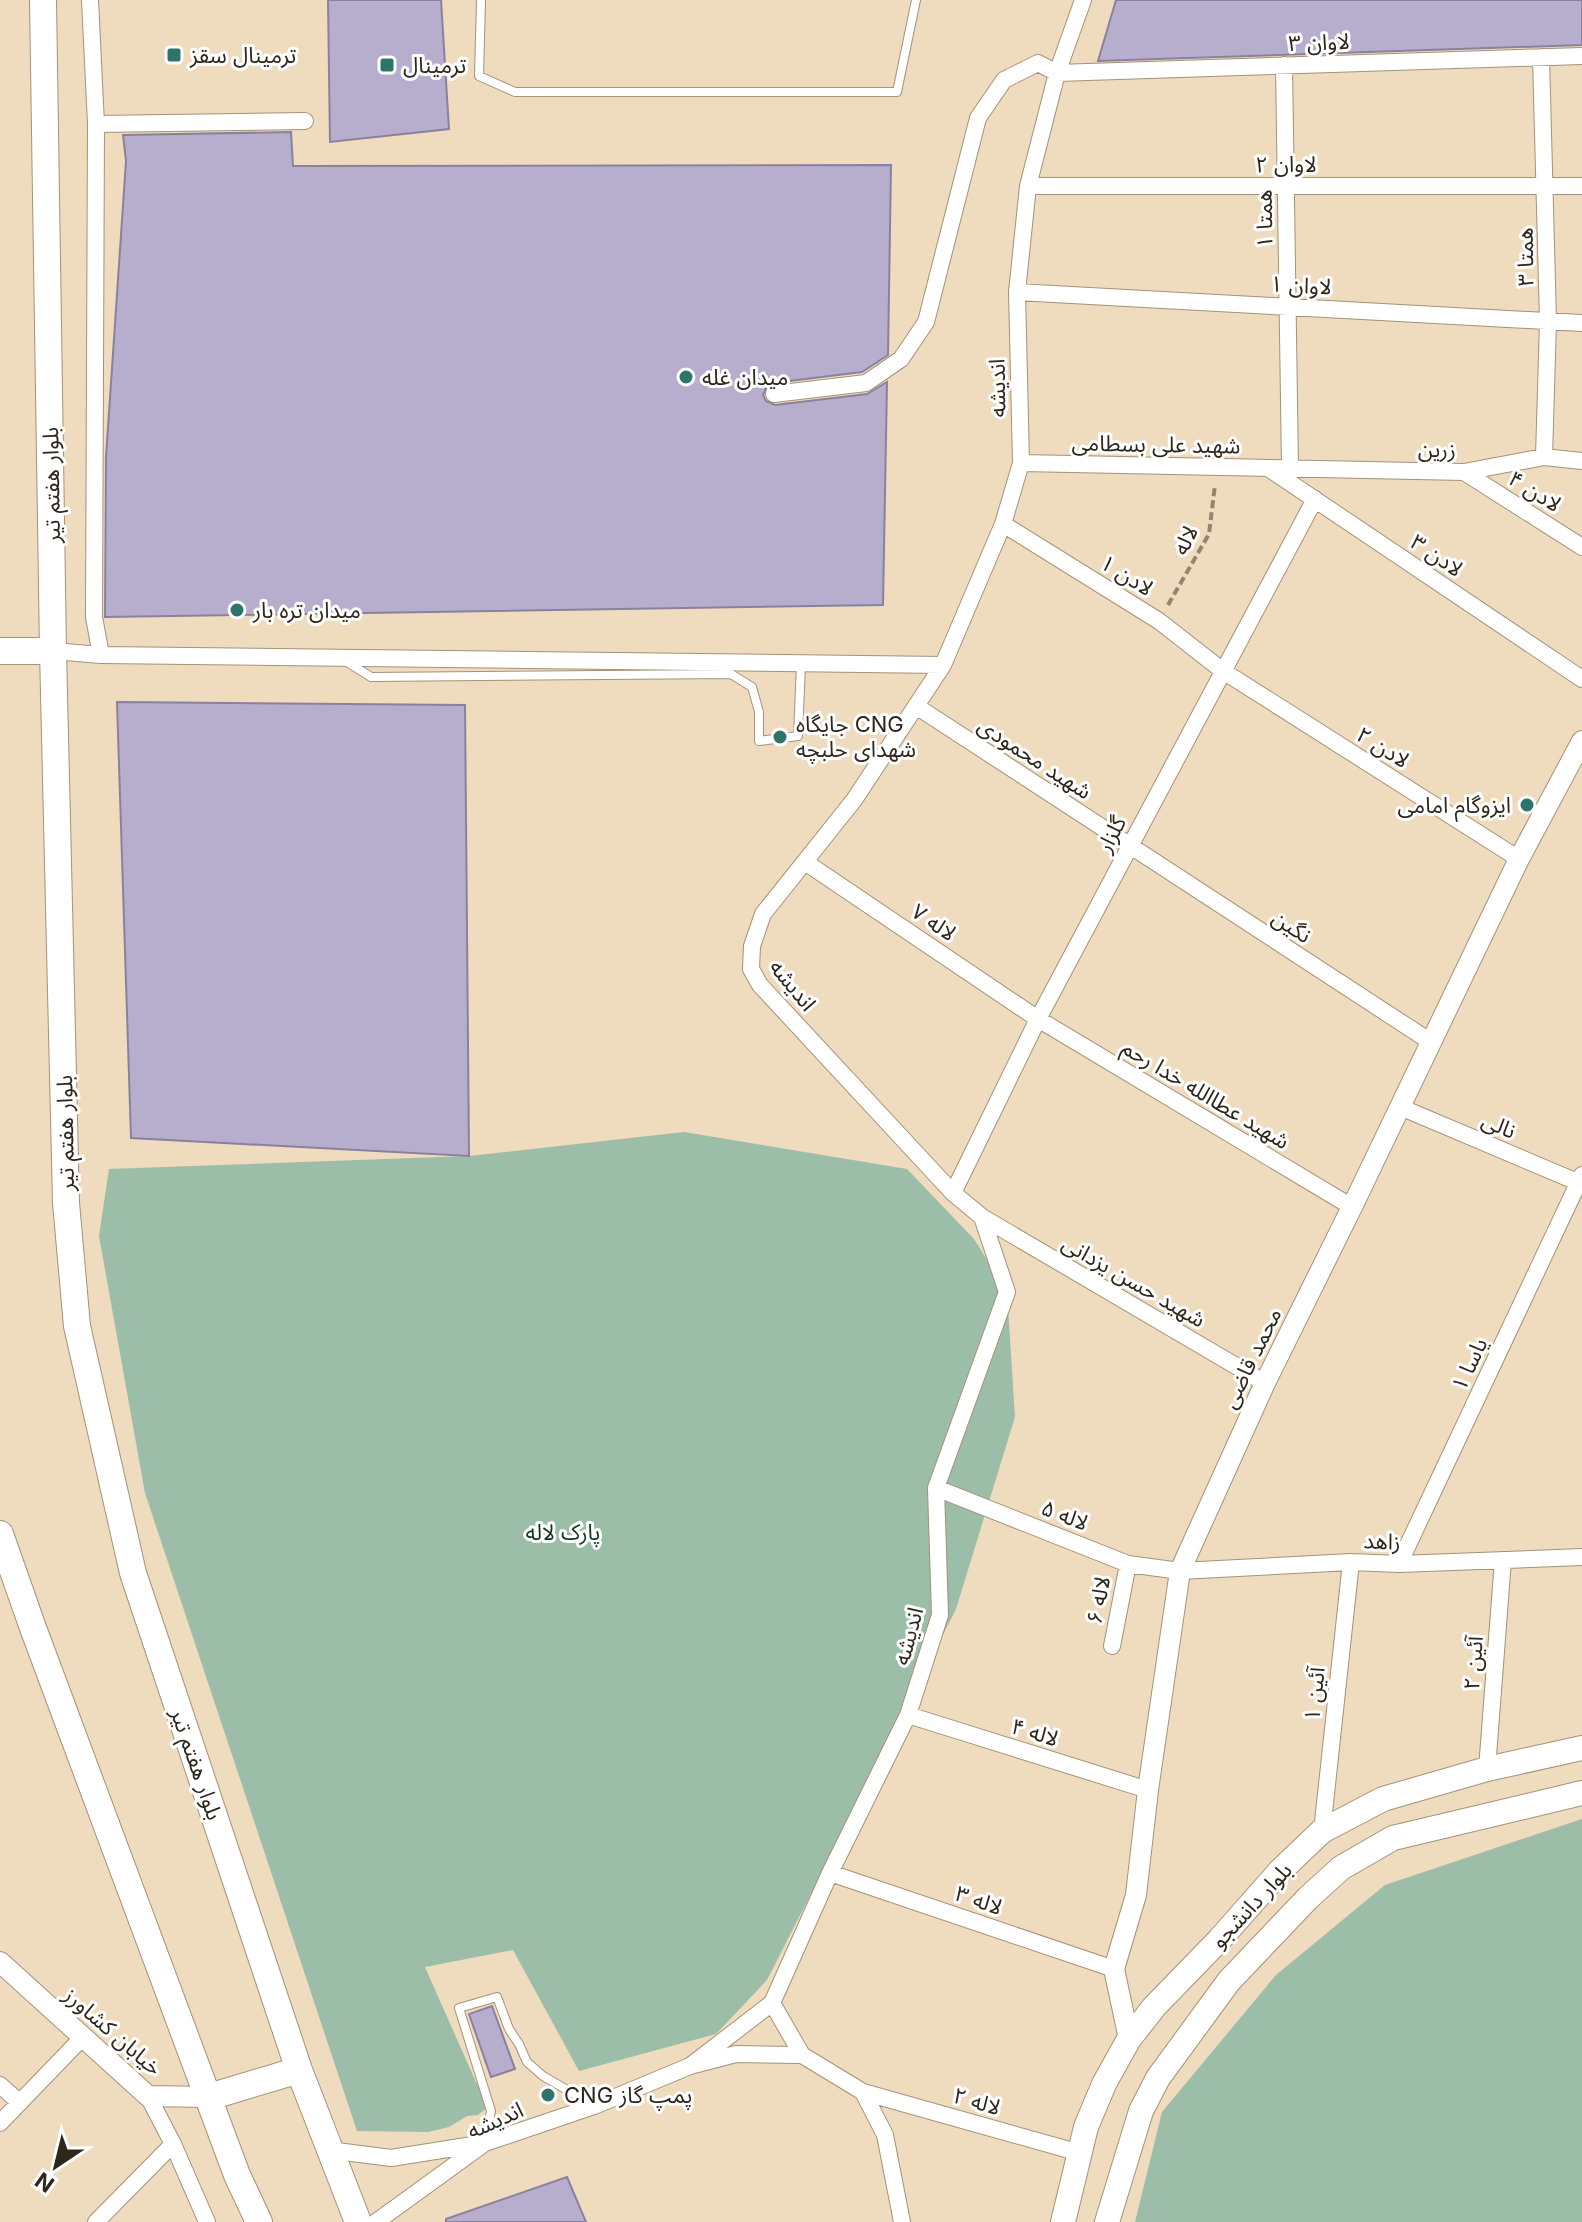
<svg xmlns="http://www.w3.org/2000/svg" width="1582" height="2222" font-family="Inter,'Noto Sans Arabic',sans-serif">
  <style>
    .green { fill: #9cbda8 }
    .building { fill: #b7aecd; stroke: #8a819e; stroke-width: 2 }
    .lines { fill: none; stroke-linecap: round; stroke-linejoin: round }
    .service-casing { stroke: #a59277; stroke-width: 10 }
    .minor-casing { stroke: #a59277; stroke-width: 18 }
    .tertiary-casing { stroke: #a59277; stroke-width: 22 }
    .secondary-casing { stroke: #a59277; stroke-width: 26 }
    .primary-casing { stroke: #a59277; stroke-width: 28 }
    .path { stroke: #938570; stroke-width: 4; stroke-dasharray: 8 4; stroke-linecap: butt }
    .service { stroke: #fff; stroke-width: 8 }
    .minor { stroke: #fff; stroke-width: 16 }
    .tertiary { stroke: #fff; stroke-width: 20 }
    .secondary { stroke: #fff; stroke-width: 24 }
    .primary { stroke: #fff; stroke-width: 26 }
    .poi-dot { fill: #2e746a; stroke: #fff; stroke-width: 3 }
    .labels { text-anchor: middle; stroke-width: 6; stroke-linejoin: round; paint-order: stroke }
    .street-label { font-size: 22px; fill: #2d261b; stroke: #fff }
    .poi-label { font-size: 22px; fill: #2d261b; stroke: #fff; text-anchor: start }
    .park-label { font-size: 22px; fill: #0e3722; stroke: #fff }
  </style>
  <rect width="100%" height="100%" fill="#efdbbe"/>
  <path class="green" d="M684 1132 907 1169 974 1239 1007 1292 1015 1417 956 1609 767 1980 716 2034 579 2071 513 1950 425 1967 475 2080 489 2106 478 2115 467 2116 449 2127 428 2132 357 2131 145 1493 99 1236 109 1169 469 1156Z
    M1582 1819V2222H1135L1162 2112 1276 1975 1385 1885Z"/>
  <path class="building" d="M328 0H441L449 129 330 142Z
    M1116 0H1582V45L1098 61Z
    M291 132 293 166 891 165 888 355 862 372 773 383 767 386 763 395 766 401 775 405 867 394 887 382 883 605 105 617 106 457 126 161 123 135Z
    M117 702 465 705 469 1156 131 1138Z
    M492 2006 515 2069 491 2077 469 2014Z
    M567 2177 586 2222H446V2219Z"/>
  <g class="lines">
    <g class="service-casing">
      <path id="service" d="M481 0 479 76 515 92H897L916 0
        M344 660 371 677 731 674 752 687 759 712V741L798 736 801 664
        M485 2141 491 2111 459 2008 497 1997 509 2029 519 2044 527 2062 543 2076 593 2105"/>
    </g>
    <g class="minor-casing">
      <path id="minor" d="M90 0 96 124 94 617 101 655
        M1541 57 1548 321 1544 457
        M1284 65 1290 468
        M96 124 305 121
        M1028 186H1582
        M1017 292 1582 323
        M774 394 866 383 901 359 926 322 978 118 1004 80 1038 63 1057 73 1582 56
        M1021 463 1464 472 1544 457 1582 461
        M1268 468 1582 679
        M1464 472 1582 547
        M1003 524 1159 621 1223 671 1519 859
        M53 651 101 655 943 665
        M916 706 1431 1042
        M805 862 1038 1019 1352 1207
        M1400 1107 1582 1184
        M953 1193 1038 1019 1315 499
        M982 1217 1265 1383
        M936 1488 1128 1564 1180 1571 1351 1562 1399 1564 1582 1557
        M1399 1564 1582 1175
        M1112 1646 1128 1564
        M908 1715 1148 1790
        M1487 1769 1503 1560
        M1322 1831 1351 1562
        M830 1873 1114 1969
        M772 2003 830 1873 908 1715 940 1615 936 1488 1007 1292 982 1217 953 1193 760 985 751 969 752 946 763 914 854 800 943 665 1003 524 1021 463 1017 292 1028 186 1057 73 1083 0
        M772 2003 802 2055 736 2054 690 2066Z
        M802 2055 863 2092 885 2135 902 2222
        M0 2085 19 2102
        M863 2092 1080 2153
        M148 2096 173 2144 207 2222
        M0 2123 82 2038
        M329 2150 391 2158 479 2144
        M96 2222 173 2144
        M376 2222 485 2143 594 2106 690 2066"/>
    </g>
    <g class="tertiary-casing">
      <path id="tertiary" d="M0 1962 148 2096 209 2097
        M1129 2039 1114 1969 1136 1895 1148 1790 1180 1571 1265 1383 1352 1207 1519 859 1582 741"/>
    </g>
    <g class="secondary-casing">
      <path id="secondary" d="M1063 2222 1086 2127 1104 2084 1129 2039 1154 2007 1220 1939 1280 1871 1322 1831 1383 1799 1487 1769 1582 1748
        M1107 2222 1141 2111 1158 2078 1229 1981 1308 1898 1341 1868 1393 1838 1582 1793"/>
    </g>
    <g class="primary-casing">
      <path id="primary" d="M43 0 53 651 66 1203 77 1326 133 1573 299 2070 358 2222
        M0 651H53
        M0 1534 33 1628 237 2175 259 2222
        M209 2097 299 2070"/>
    </g>
    <path class="path" d="M1168 605 1209 534 1215 485"/>
    <use href="#service" class="service"/>
    <use href="#minor" class="minor"/>
    <use href="#tertiary" class="tertiary"/>
    <use href="#secondary" class="secondary"/>
    <use href="#primary" class="primary"/>
  </g>
  <g class="poi-dot">
    <rect x="166" y="47" width="16" height="16" rx="4"/>
    <rect x="379" y="57" width="16" height="16" rx="4"/>
    <circle cx="686" cy="377" r="8"/>
    <circle cx="237" cy="610" r="8"/>
    <circle cx="780" cy="737" r="8"/>
    <circle cx="1527" cy="805" r="8"/>
    <circle cx="548" cy="2095" r="8"/>
  </g>
  <g class="labels">
    <g class="street-label">
      <text transform="translate(1319 42) rotate(-2)" y="8">لاوان ۳</text>
      <text x="1286" y="172">لاوان ۲</text>
      <text transform="translate(1264 219) rotate(-91)" y="8">همتا ۱</text>
      <text transform="translate(1525 257) rotate(-91)" y="8">همتا ۳</text>
      <text transform="translate(1301 285) rotate(3)" y="8">لاوان ۱</text>
      <text transform="translate(997 388) rotate(-91)" y="8">اندیشه</text>
      <text transform="translate(1156 444) rotate(1)" y="8">شهید علی بسطامی</text>
      <text transform="translate(1437 449) rotate(1)" y="8">زرین</text>
      <text transform="translate(51 485) rotate(-91)" y="8">بلوار هفتم تیر</text>
      <text transform="translate(1535 491) rotate(32)" y="8">لادن ۴</text>
      <text transform="translate(1185 540) rotate(-64)" y="8">لاله</text>
      <text transform="translate(1437 555) rotate(34)" y="8">لادن ۳</text>
      <text transform="translate(1127 575) rotate(32)" y="8">لادن ۱</text>
      <text transform="translate(1383 747) rotate(32)" y="8">لادن ۲</text>
      <text transform="translate(1035 758) rotate(33)" y="8">شهید محمودی</text>
      <text transform="translate(1111 834) rotate(-62)" y="8">گلزار</text>
      <text transform="translate(934 922) rotate(34)" y="8">لاله ۷</text>
      <text transform="translate(1292 926) rotate(33)" y="8">نگین</text>
      <text transform="translate(793 985) rotate(51)" y="8">اندیشه</text>
      <text transform="translate(1206 1094) rotate(31)" y="8">شهید عطاالله خدا رحم</text>
      <text transform="translate(1499 1125) rotate(23)" y="8">نالی</text>
      <text transform="translate(65 1133) rotate(-91)" y="8">بلوار هفتم تیر</text>
      <text transform="translate(1134 1281) rotate(30)" y="8">شهید حسن یزدانی</text>
      <text transform="translate(1251 1358) rotate(-64)" y="8">محمد قاضی</text>
      <text transform="translate(1469 1364) rotate(-65)" y="8">یاسا ۱</text>
      <text transform="translate(1065 1515) rotate(21)" y="8">لاله ۵</text>
      <text transform="translate(1382 1541) rotate(2)" y="8">زاهد</text>
      <text transform="translate(1098 1600) rotate(-79)" y="8">لاله ۶</text>
      <text transform="translate(908 1636) rotate(-75)" y="8">اندیشه</text>
      <text transform="translate(1473 1663) rotate(-86)" y="8">آئین ۲</text>
      <text transform="translate(1314 1694) rotate(-84)" y="8">آئین ۱</text>
      <text transform="translate(1035 1732) rotate(17)" y="8">لاله ۴</text>
      <text transform="translate(197 1764) rotate(71)" y="8">بلوار هفتم تیر</text>
      <text transform="translate(979 1900) rotate(19)" y="8">لاله ۳</text>
      <text transform="translate(1251 1905) rotate(-47)" y="8">بلوار دانشجو</text>
      <text transform="translate(113 2031) rotate(41)" y="8">خیابان کشاورز</text>
      <text transform="translate(977 2101) rotate(16)" y="8">لاله ۲</text>
      <text transform="translate(495 2120) rotate(-24)" y="8">اندیشه</text>
    </g>
    <g class="poi-label">
      <text x="190" y="63">ترمینال سقز</text>
      <text x="403" y="73">ترمینال</text>
      <text x="702" y="385">میدان غله</text>
      <text x="253" y="618">میدان تره بار</text>
      <text x="796" y="732">جایگاه CNG<tspan x="796" dy="25">شهدای حلبچه</tspan></text>
      <text x="1511" y="813" text-anchor="end">ایزوگام امامی</text>
      <text x="564" y="2103">CNG پمپ گاز</text>
    </g>
    <g class="park-label">
      <text x="563" y="1540">پارک لاله</text>
    </g>
  </g>
  <g transform="translate(56 2166) rotate(215)" stroke="#ffffff" stroke-width="6" paint-order="stroke">
  <path d="M0-6L14 30L0 20L-14 30Z" fill="#2d261b"/>
  <text y="-12" font-size="22" font-weight="bold" text-anchor="middle" fill="#2d261b">N</text>
  </g>
</svg>
